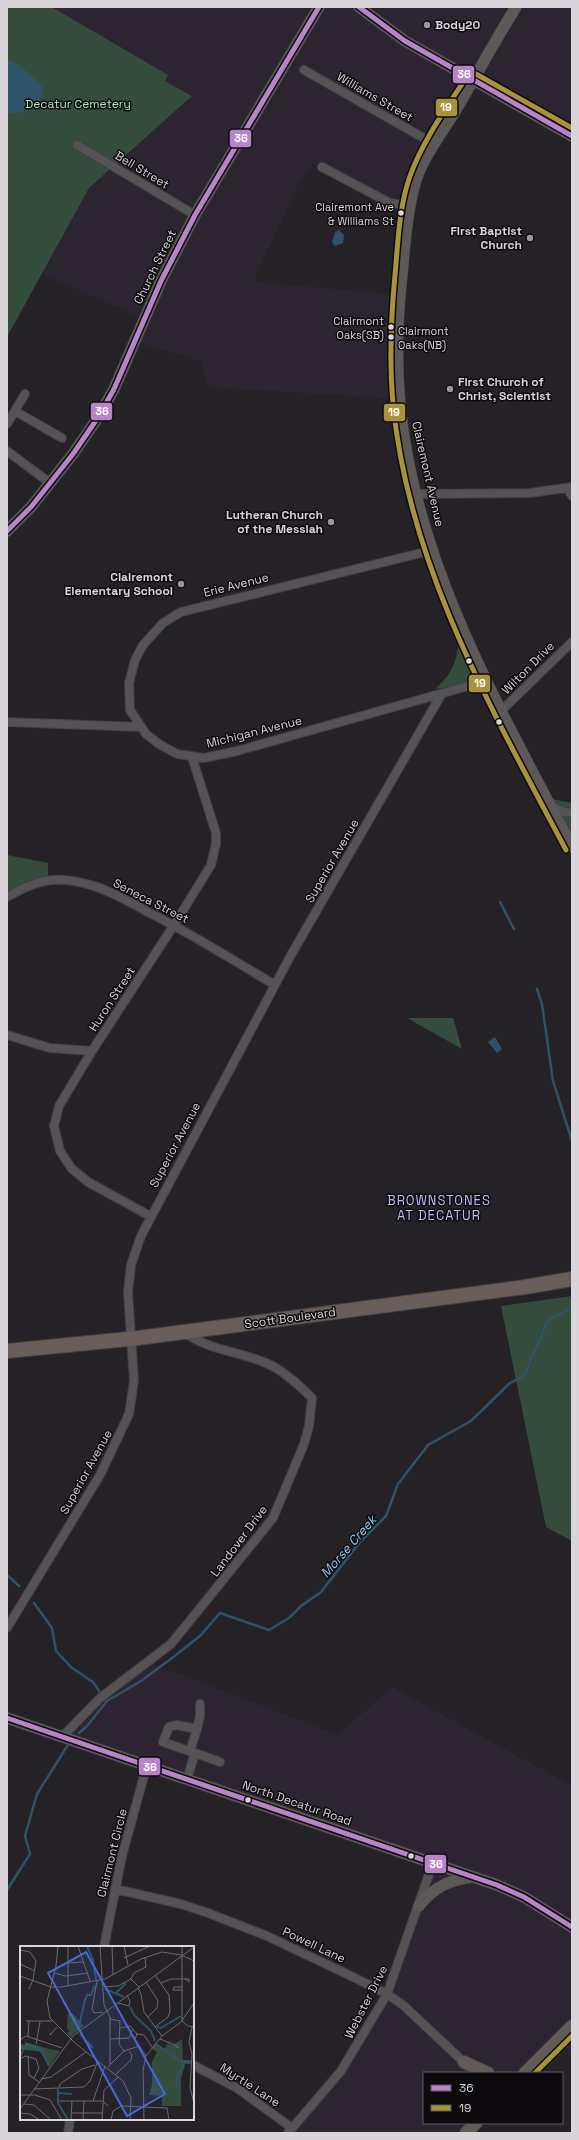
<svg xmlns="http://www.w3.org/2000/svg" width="579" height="2140" font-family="'Space Grotesk',sans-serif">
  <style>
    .built { fill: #2c2430 }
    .green { fill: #344c3c }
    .water { fill: #2e526a }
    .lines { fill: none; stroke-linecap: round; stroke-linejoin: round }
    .stream { stroke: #2e526a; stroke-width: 2.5 }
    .street-casing { stroke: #423f44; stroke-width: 10 }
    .secondary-casing { stroke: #423f44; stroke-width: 12 }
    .primary-casing { stroke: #423f44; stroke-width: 14 }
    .highway-casing { stroke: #423f44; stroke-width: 16 }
    .street { stroke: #555256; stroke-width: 8 }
    .secondary { stroke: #5c5858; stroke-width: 11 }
    .primary { stroke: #615a57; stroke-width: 12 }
    .highway { stroke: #685e57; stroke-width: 14 }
    .bus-1-casing { stroke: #0d0a0e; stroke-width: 8 }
    .bus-2-casing { stroke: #0d0a0e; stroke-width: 8 }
    .bus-1 { stroke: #b883c8; stroke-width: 5 }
    .bus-2 { stroke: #a9923c; stroke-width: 5 }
    .poi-dot { fill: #9a969c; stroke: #0d0a0e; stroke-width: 1.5 }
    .bus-dot { fill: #d9d5db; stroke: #0d0a0e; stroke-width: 1.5 }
    .labels { text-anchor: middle; stroke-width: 3; stroke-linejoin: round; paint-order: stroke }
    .bus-label { font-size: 11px; fill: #d9d5db; stroke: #0d0a0e; text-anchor: end }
    .poi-label { font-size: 12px; font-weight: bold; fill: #d9d5db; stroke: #0d0a0e; text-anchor: end }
    .street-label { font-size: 12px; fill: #d9d5db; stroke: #0d0a0e }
    .park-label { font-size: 12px; fill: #a9ebbd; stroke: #0d0a0e }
    .neighbourhood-label { font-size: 13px; letter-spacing: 1px; fill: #c0bbf4; stroke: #0d0a0e }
    .water-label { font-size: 13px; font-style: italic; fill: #8bcef9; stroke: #0d0a0e }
    .inset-river { fill: none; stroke: #2e526a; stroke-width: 2 }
    .inset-road { fill: none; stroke: #6c6a6e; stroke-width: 1 }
    .view { fill: #4369d9; fill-opacity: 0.15; stroke: #4369d9; stroke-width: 2 }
    .inset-edge { fill: none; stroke: #d9d5db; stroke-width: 2 }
    .line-badge { stroke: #0d0a0e; stroke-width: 1.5 }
    .badge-label { font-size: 11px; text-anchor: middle; font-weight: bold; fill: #fff }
  </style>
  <rect width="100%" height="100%" fill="#242226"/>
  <path class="built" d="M52 7H572V136L473 81 423 163 413 214 313 163 297 187 253 282 401 295 403 399 208 387 201 361 134 341 142 318 42 273 89 188 192 96 165 81 167 75Z
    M146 1661 338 1735 392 1687 572 1786V2053L555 2037 522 2073H424V2123H475L465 2133H289L332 2081 387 1994 434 1863 218 1783 65 1738 98 1692Z"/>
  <path class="green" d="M7 7H52L168 75 165 81 192 96 89 188 7 337Z
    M459 641 486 682 435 689C452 674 456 663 459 641Z
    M547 798 572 803V849Z
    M7 855 48 863V880L29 882 7 895Z
    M407 1018H453L462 1049Z
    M572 1296V1541L546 1527 501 1306Z"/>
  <path class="water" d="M7 59 21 66 42 86C45 108 25 112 7 114Z
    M339 230 344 235 343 243 335 246 332 242 335 232Z
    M495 1037 502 1049 497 1053 488 1042Z"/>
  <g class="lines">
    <path class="stream" d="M500 902 514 929
      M537 989 542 1004 553 1081 572 1141
      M7 1575 19 1586
      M34 1603 52 1628 56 1651 72 1668 93 1682 99 1691
      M107 1701 141 1681 172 1658 200 1636 220 1613 269 1630 289 1618 301 1606 321 1592 360 1542 386 1516 398 1484 428 1445 471 1421 510 1383 524 1376 548 1320 572 1308
      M79 1733 87 1726 107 1701
      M7 1890 30 1854 25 1836 37 1794 68 1745"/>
    <g class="street-casing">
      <path id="street" d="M304 70 434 144
        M77 145 195 215
        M322 167 390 203 410 206
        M15 411 62 438
        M7 424 25 394
        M7 451 50 483
        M568 489 572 496
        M417 494 530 493 572 487
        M433 550 181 612 163 623 143 645 135 660 129 683 130 710 146 734 159 744 177 754 204 758 237 751 486 681
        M501 711 572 642
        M7 722 141 727
        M550 805 564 812 572 813
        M7 897C25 887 42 878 64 880 95 882 121 897 148 912 192 934 233 960 275 985
        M7 1035 50 1048 92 1051
        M150 1216 88 1182 72 1169 60 1151 54 1126 59 1106 92 1051 174 925 211 865 216 844V833L192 757
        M7 1628 100 1475 129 1414 134 1381 128 1292 131 1265 141 1236 291 955 441 695
        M63 1736 100 1698 171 1644 273 1518 304 1444 309 1426 312 1398C301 1387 281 1369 266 1363 236 1350 213 1352 183 1332
        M190 1751 197 1729
        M195 1753 220 1762
        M187 1779 195 1753 163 1742 169 1727 177 1725 197 1729 200 1716V1704
        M115 1889 181 1904 208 1913 267 1936 351 1976 387 1994 403 2005 468 2066
        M104 1947 122 1856 147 1765
        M193 2065 237 2088 292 2128
        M68 2133 70 2119
        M288 2133 341 2071 387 1994 433 1863"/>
    </g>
    <g class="secondary-casing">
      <path id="secondary" d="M359 7 405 41 572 136
        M516 7C494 42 475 78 454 113 441 134 424 156 416 180 407 210 405 243 402 274 397 318 396 362 400 406 416 565 499 707 572 847
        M7 531 31 507 73 454 99 416 114 389 161 281 195 215 319 7
        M7 1718 497 1885 524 1897 572 1927
        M419 1906C434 1887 449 1880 473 1877"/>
    </g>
    <g class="primary-casing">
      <path id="primary" d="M464 2062 488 2073
        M525 2073 572 2026
        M466 2133 476 2123"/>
    </g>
    <g class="highway-casing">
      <path id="highway" d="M7 1351 138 1338 525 1287 572 1279"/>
    </g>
    <use href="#street" class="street"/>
    <use href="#secondary" class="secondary"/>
    <use href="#primary" class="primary"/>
    <use href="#highway" class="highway"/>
    <g class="bus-1-casing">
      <path id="bus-1" d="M359 7 405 41 572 136
        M7 531 31 507 73 454 99 416 114 389 161 281 195 215 319 7
        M7 1718 497 1885 524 1897 572 1927"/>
    </g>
    <g class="bus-2-casing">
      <path id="bus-2" d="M566 850C492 710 408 565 393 403 389 360 391 317 395 275 398 242 399 207 410 176 423 140 447 107 468 75L472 73 476 74 572 128
        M535 2073 572 2036"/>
    </g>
    <use href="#bus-1" class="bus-1"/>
    <use href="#bus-2" class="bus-2"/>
  </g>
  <g class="poi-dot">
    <circle cx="427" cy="25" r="4"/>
    <circle cx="530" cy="238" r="4"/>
    <circle cx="450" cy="389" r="4"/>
    <circle cx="331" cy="522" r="4"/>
    <circle cx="181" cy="584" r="4"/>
  </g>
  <g class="bus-dot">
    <circle cx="401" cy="213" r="3.5"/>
    <circle cx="391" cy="327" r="3.5"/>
    <circle cx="391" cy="337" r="3.5"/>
    <circle cx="469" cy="661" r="3.5"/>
    <circle cx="499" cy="722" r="3.5"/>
    <circle cx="248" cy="1800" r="3.5"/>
    <circle cx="411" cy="1856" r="3.5"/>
  </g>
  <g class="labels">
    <g class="bus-label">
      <text x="394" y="211">Clairemont Ave<tspan x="394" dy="14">&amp; Williams St</tspan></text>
      <text x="384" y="325">Clairmont<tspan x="384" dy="14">Oaks(SB)</tspan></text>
      <text x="398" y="335" text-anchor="start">Clairmont<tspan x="398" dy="14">Oaks(NB)</tspan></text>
    </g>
    <g class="poi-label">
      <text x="435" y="29" text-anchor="start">Body20</text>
      <text x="522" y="235">First Baptist<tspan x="522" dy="14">Church</tspan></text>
      <text x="458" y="386" text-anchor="start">First Church of<tspan x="458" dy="14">Christ, Scientist</tspan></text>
      <text x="323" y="519">Lutheran Church<tspan x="323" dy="14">of the Messiah</tspan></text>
      <text x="173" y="581">Clairemont<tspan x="173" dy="14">Elementary School</tspan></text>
    </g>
    <g class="street-label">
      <text transform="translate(375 97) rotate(30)" y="4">Williams Street</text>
      <text transform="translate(142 170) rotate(31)" y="4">Bell Street</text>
      <text transform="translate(155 267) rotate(-64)" y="4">Church Street</text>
      <text transform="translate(428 474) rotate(77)" y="4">Clairemont Avenue</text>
      <text transform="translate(236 585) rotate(-14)" y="4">Erie Avenue</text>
      <text transform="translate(528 668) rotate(-45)" y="4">Wilton Drive</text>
      <text transform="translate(254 732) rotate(-14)" y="4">Michigan Avenue</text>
      <text transform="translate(332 861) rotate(-60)" y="4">Superior Avenue</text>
      <text transform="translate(151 901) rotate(27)" y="4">Seneca Street</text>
      <text transform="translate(112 999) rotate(-57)" y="4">Huron Street</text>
      <text transform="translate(175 1145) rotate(-62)" y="4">Superior Avenue</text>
      <text transform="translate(290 1318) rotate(-8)" y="4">Scott Boulevard</text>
      <text transform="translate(86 1472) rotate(-61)" y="4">Superior Avenue</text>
      <text transform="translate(239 1541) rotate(-53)" y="4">Landover Drive</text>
      <text transform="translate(297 1803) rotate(19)" y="4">North Decatur Road</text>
      <text transform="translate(112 1853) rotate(-76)" y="4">Clairmont Circle</text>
      <text transform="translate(314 1945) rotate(25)" y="4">Powell Lane</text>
      <text transform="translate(366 2002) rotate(-63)" y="4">Webster Drive</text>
      <text transform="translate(250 2085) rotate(33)" y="4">Myrtle Lane</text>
    </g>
    <g class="park-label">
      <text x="78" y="108">Decatur Cemetery</text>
    </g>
    <g class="neighbourhood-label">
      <text x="439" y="1205">BROWNSTONES<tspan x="439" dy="15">AT DECATUR</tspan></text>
    </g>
    <g class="water-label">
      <text transform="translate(348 1546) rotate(-49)" y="5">Morse Creek</text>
    </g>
  </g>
  <g transform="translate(20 1946)">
    <rect width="174" height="174" fill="#242226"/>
    <path d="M48 67H52L64 80 50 91 47 87 50 85 47 83ZM162 93 163 114H171V118H165L161 133V160H142V150L129 149 132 139V116L137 106 131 102 136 97 144 103 148 97 153 99ZM25 102 40 105 29 121 22 108Z" fill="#344c3c"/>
    <path d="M5 96 25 102 22 108 19 105 4 104 0 113V107L3 104 0 102V98L5 99Z" fill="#385943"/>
    <path class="inset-river" d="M67 0 73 14 76 34M85 43 104 51M96 47 106 37M110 61 114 69 131 85 135 95M137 81 141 82 161 70M58 84 65 54 67 49H71L75 39M60 88 73 102M136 98 162 116H171M0 101 21 104 29 120M156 141 158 127 164 121 162 118M38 143V157L48 174M39 147 52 148"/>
    <path class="inset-road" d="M38 0 36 20 27 55 30 72 55 97 103 135 111 152 110 174M48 0V40M58 0 70 35M80 0 84 59 90 71V118M92 0 93 28M104 0 108 19M162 0V75L168 80 174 81M0 4 10 6 16 15 13 34 9 43M104 12 130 0M47 17 64 16M0 18 15 25M34 27 46 30 68 27M135 29 149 49 150 65 148 71 135 81M0 30 31 41H41L85 33 121 13 142 6 161 9 174 15M111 33 114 27 126 21 125 11M77 35 72 63 74 67 83 66M126 36 138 55 137 62 128 71M141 37 151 33H165L169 36V33H165M85 41 98 40 111 33 119 41M162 41H154L153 44H162M118 42 121 48 124 66 142 90M98 57 109 60 110 55 107 49M90 73 100 75 99 98 104 105M6 75H32M172 81 169 96 172 108 170 142 174 157M100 82 110 80 117 88M31 87 30 89 37 81M117 88 115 93 126 110M117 88 124 89 132 101M8 91 9 75M91 93 109 92 113 83M140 93 153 98 158 101V102L156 100M0 94 6 90 42 102M16 98 20 76M8 110 9 129 19 136M0 113 5 110 16 113 19 122 14 132M88 121 104 105 119 100M96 128 111 114 112 109 109 105M21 133 31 131 66 106M39 141 40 138 62 123 75 119M14 143 64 141 70 135 78 115M0 149H15L30 154 42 174M39 155H83L88 160M73 155 85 120M4 158 14 159 31 174M0 163 53 90 174 1M0 167 10 168 20 174M52 167H82M51 174 52 155M63 174 64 155M82 174 84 144 98 131M91 174 93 165 101 160 147 162 149 174M124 174 123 124 126 110 142 90 161 76 174 57"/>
    <path class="view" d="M66 6 145 148 107 170 28 27Z"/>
    <rect width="174" height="174" class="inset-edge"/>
  </g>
  <g class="line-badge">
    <rect x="452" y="65" width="23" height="19" rx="4" fill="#b883c8"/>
    <rect x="435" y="98" width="23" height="19" rx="4" fill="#a9923c"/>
    <rect x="229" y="129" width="23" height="19" rx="4" fill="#b883c8"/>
    <rect x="90" y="402" width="23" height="19" rx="4" fill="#b883c8"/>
    <rect x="383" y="403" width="23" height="19" rx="4" fill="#a9923c"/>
    <rect x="468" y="674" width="23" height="19" rx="4" fill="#a9923c"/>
    <rect x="138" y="1757" width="23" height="19" rx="4" fill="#b883c8"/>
    <rect x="424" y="1854" width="23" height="20" rx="4" fill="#b883c8"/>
  </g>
  <g class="badge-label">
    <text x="464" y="78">36</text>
    <text x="446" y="111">19</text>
    <text x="241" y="142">36</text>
    <text x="102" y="415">36</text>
    <text x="394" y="416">19</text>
    <text x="480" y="687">19</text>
    <text x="150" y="1771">36</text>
    <text x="436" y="1868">36</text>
  </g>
  <rect width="579" height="2140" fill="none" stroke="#d9d5db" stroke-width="16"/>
  <rect x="423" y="2072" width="140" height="52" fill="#0d0a0e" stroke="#5f5b60"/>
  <rect x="431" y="2085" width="20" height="6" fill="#b883c8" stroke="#5f5b60"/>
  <text x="459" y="2092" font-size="12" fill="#d9d5db">36</text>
  <rect x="431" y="2105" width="20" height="6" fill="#a9923c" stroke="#5f5b60"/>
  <text x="459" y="2112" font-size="12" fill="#d9d5db">19</text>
</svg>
